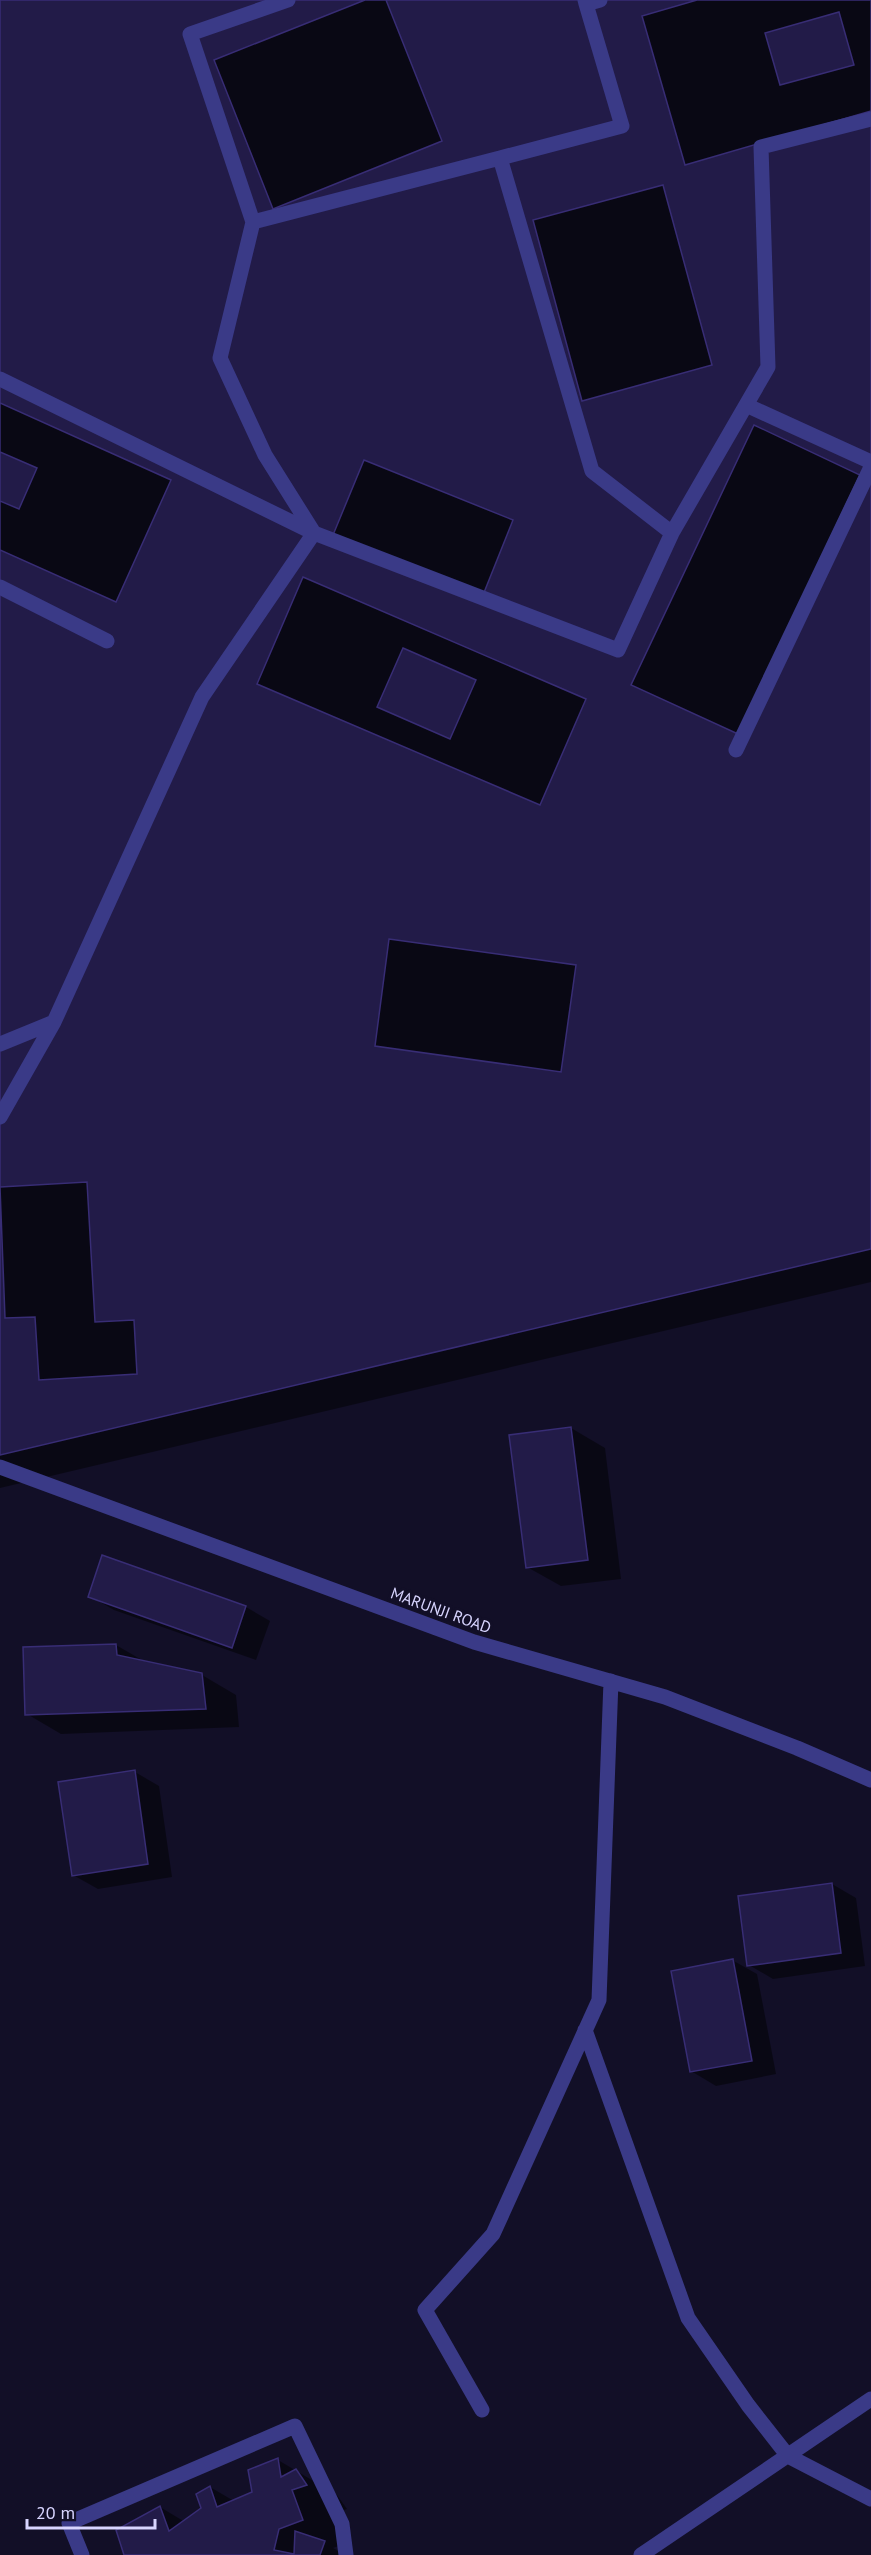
<svg xmlns="http://www.w3.org/2000/svg" width="871" height="2555" font-family="'PT Sans',sans-serif">
  <style>
    .shadow { fill: #0007 }
    .building { fill: #221b48; stroke: #382d75; stroke-width: 1.5; fill-rule: evenodd }
    .lines { fill: none; stroke-linecap: round; stroke-linejoin: round }
    .minor { stroke: #3a3a87; stroke-width: 15 }
    .labels { text-anchor: middle; stroke-width: 6; stroke-linejoin: round; paint-order: stroke }
    .street-label { font-size: 16px; fill: #d8d5ff; stroke: #120f27 }
  </style>
  <rect width="100%" height="100%" fill="#120f27"/>
  <path class="shadow" d="M0 0H871V1282L0 1488Z
    M571 1428 605 1448 621 1579 561 1586 527 1567Z
    M103 1557 246 1607 270 1621 256 1660 114 1610 90 1596Z
    M116 1645 147 1663 202 1675 236 1695 239 1727 61 1734 27 1714Z
    M135 1772 159 1786 172 1877 98 1889 73 1875Z
    M832 1884 856 1898 865 1966 773 1979 749 1965Z
    M732 1960 757 1974 776 2074 716 2086 691 2071Z
    M278 2460 337 2495 347 2509 333 2514 344 2544 333 2548 346 2555H125L160 2507 185 2522 203 2509 210 2487 234 2501 253 2493Z"/>
  <path class="building" d="M0 0H871V1249L0 1455Z
    M365 0H386L442 141 273 209 214 60Z
    M697 0H871V111L685 165 642 16ZM839 12 854 65 780 85 765 33Z
    M663 185 712 365 582 401 533 220Z
    M0 403 171 480 116 602 0 550V501L19 509 37 468 0 452Z
    M754 425 860 475 738 734 631 685Z
    M364 460 513 520 483 595 333 535Z
    M303 577 586 699 540 805 257 684ZM403 648 476 680 450 739 377 707Z
    M389 939 576 965 561 1072 375 1046Z
    M87 1182 95 1322 134 1320 137 1374 39 1380 35 1317 5 1318 0 1187Z
    M571 1427 588 1560 526 1568 509 1435Z
    M102 1555 246 1606 232 1648 88 1597Z
    M116 1644 117 1655 202 1673 206 1709 25 1715 23 1647Z
    M135 1770 148 1864 72 1876 58 1782Z
    M832 1883 841 1953 747 1966 738 1896Z
    M733 1959 752 2061 690 2072 671 1971Z
    M278 2458 281 2477 296 2469 307 2485 292 2490 303 2520 279 2529 274 2550 294 2554 295 2531 325 2541 320 2555H124L116 2530 160 2506 169 2531 201 2508 196 2494 210 2486 217 2507 252 2492 248 2470Z"/>
  <g class="lines">
    <path class="minor" d="M288 0 190 34 253 222 220 358 265 455 314 533
      M585 0 586 4 600 0
      M500 158 622 126 586 4
      M253 222 500 158 592 471 672 533
      M0 379 314 533 618 650 672 533 768 367 761 147 871 119
      M746 405 871 462
      M0 587 107 641
      M736 750 871 467
      M0 1044 54 1022
      M0 1117 54 1022 202 697 314 533
      M0 1467 474 1642 665 1697 797 1748 871 1780
      M585 2030 688 2318 748 2405 788 2456 871 2499
      M482 2410 425 2310 493 2234 599 2000 611 1681
      M82 2555 69 2523 295 2426 342 2524 346 2555
      M641 2555 871 2399"/>
  </g>
  <g class="labels">
    <g class="street-label">
      <text transform="translate(441 1610) rotate(20)" y="6">MARUNJI ROAD</text>
    </g>
  </g>
  <path d="M27 2519v9h128v-9" fill="none" stroke="#d8d5ff" stroke-width="3"/>
  <text x="36" y="2519" font-size="18" fill="#d8d5ff" stroke="#120f27" stroke-width="4.5" paint-order="stroke">20 m</text>
</svg>
